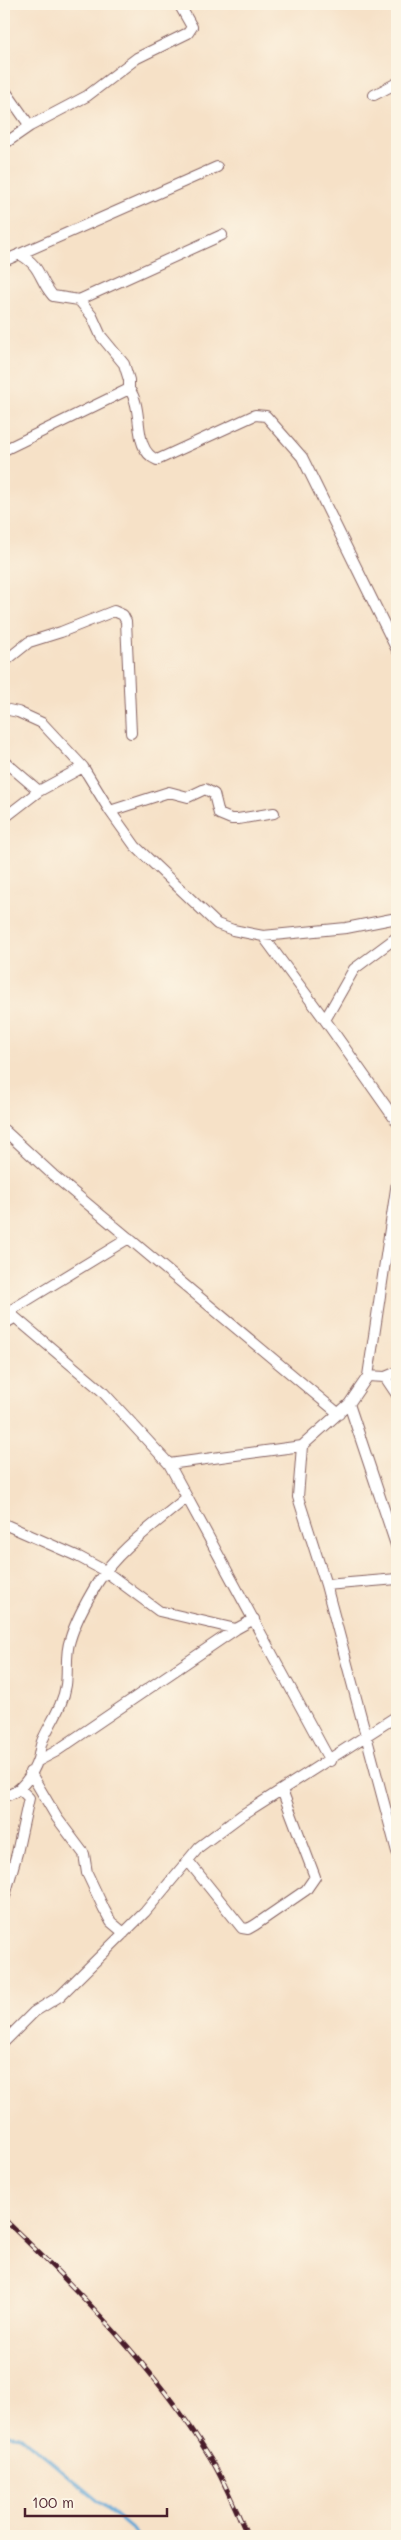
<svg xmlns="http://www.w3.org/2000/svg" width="401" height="2540" font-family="Mali,sans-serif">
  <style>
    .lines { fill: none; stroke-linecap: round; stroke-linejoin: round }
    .stream { stroke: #60a6d6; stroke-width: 3 }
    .minor-casing { stroke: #866362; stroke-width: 12 }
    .minor { stroke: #fff; stroke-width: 10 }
    .rail-casing { stroke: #4a1f2b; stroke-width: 5 }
    .rail { stroke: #fcf5e5; stroke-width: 3; stroke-dasharray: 9; stroke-linecap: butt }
  </style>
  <rect width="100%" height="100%" fill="#fcf5e5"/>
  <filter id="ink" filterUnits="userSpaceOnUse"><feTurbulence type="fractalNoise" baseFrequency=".02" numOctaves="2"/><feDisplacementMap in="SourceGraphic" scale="10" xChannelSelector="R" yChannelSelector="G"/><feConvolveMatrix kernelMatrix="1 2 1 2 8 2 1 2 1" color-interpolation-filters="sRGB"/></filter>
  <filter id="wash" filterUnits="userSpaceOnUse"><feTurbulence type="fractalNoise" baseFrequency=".0096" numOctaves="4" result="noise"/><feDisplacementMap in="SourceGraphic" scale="20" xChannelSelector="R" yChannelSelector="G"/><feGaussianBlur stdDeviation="1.12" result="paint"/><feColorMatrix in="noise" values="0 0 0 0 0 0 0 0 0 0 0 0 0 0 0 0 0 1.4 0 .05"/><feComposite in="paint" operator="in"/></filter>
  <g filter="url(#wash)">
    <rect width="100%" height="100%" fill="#f6e1c7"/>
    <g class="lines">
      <path class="stream" d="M4 2434 20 2436 140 2536"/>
    </g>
  </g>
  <g filter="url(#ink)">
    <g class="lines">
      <g class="minor-casing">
        <path id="minor" d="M4 89 30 126
          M374 95 397 83
          M4 144 30 126 87 96 137 58 188 33 192 27 179 4
          M19 254C42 266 38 279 53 296L79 300 92 316 101 336 124 364 129 380V389
          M4 261 217 167
          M79 300 222 235
          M4 450 129 389C145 409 131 449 157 460L255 415 266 416 302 457 397 650
          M4 662 29 642 61 632 114 611 123 615 126 621 131 733
          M4 709 18 712 42 723 83 767 110 811 135 846 217 924 233 930 263 936 346 928 397 918
          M4 761 39 791
          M110 811 169 792 188 797 205 789 214 794 219 814 231 819H238L274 813
          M4 818 39 791 83 767
          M263 936 325 1020
          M397 937 354 969 325 1020 397 1122
          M4 1130 53 1175 339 1414
          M397 1182 368 1376 349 1404 302 1446 298 1497 326 1585 397 1852
          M4 1308 102 1391 169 1464 302 1446
          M8 1312 129 1238
          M4 1324 14 1318
          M368 1376 385 1377 397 1395
          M385 1377 397 1372
          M349 1404 397 1548
          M169 1464 330 1761
          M4 1524 79 1557 105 1571 159 1611 236 1629
          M326 1585 397 1579
          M38 1761 55 1752 236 1629 254 1619
          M30 1772 57 1818 84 1854 87 1873 104 1909 111 1922 124 1933
          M4 1796C20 1794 33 1774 38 1759 40 1752 40 1744 44 1737 52 1720 63 1705 66 1685 68 1670 65 1653 70 1640 76 1619 87 1600 98 1582 118 1549 157 1523 186 1498
          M189 1862 242 1928 248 1929 255 1925 306 1890 315 1877 282 1790
          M4 1899 17 1853 29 1798 20 1789
          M4 2042 34 2012 60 1996 145 1912 199 1847 242 1815 397 1716"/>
      </g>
      <use href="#minor" class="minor"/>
      <g class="rail-casing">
        <path id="rail" d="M4 2219C76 2288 155 2368 208 2454 224 2479 235 2509 248 2536"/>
      </g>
      <use href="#rail" class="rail"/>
    </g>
  </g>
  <rect width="401" height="2540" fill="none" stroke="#fcf5e5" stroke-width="20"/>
  <path d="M25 2508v8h142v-8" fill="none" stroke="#4a1f2b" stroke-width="2.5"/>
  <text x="32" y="2508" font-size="15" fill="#4a1f2b" stroke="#fcf5e5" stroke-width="4" paint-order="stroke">100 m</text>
</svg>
